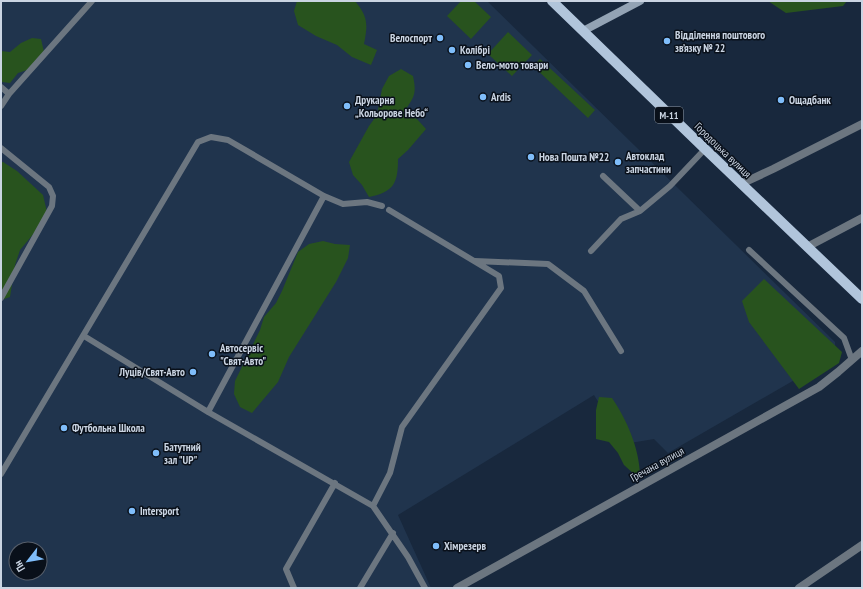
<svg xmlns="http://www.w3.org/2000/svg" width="863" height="589" font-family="'PT Sans Narrow',sans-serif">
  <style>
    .built { fill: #20344d; fill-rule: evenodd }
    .green { fill: #28531e }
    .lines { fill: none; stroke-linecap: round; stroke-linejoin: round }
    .lane { stroke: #6c7680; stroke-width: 6 }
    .street { stroke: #6c7680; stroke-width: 8 }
    .secondary { stroke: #93a3b4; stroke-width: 8 }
    .primary { stroke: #b1c5db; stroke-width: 10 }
    .poi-dot { fill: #7fbdfa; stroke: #09101a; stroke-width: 1.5 }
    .labels { text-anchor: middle; stroke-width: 3; stroke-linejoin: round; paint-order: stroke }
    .shield { fill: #09101a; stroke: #9099a6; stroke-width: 1 }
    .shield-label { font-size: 10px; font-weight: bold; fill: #cad4e2 }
    .poi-label { font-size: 11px; font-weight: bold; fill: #cad4e2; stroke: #09101a; text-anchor: start }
    .street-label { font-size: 11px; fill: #cad4e2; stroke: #09101a }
  </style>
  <rect width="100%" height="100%" fill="#18283d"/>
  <path class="built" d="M1 1H487L835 342 836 356 668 453 654 439 624 444 594 395 398 515 431 588H1ZM16 549H40V573H16Z"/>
  <path class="green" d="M297 1H355C368 17 368 24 364 44L377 50 371 65 352 57 337 45 316 36 298 25 294 11Z
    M461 1H474L491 17 471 39 447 16Z
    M768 1H847L843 6 786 13Z
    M508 32 532 55 512 76 488 54Z
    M32 38 41 39 44 52 30 69 18 73 10 83 2 82 1 51 10 52 21 43Z
    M540 59 595 110 588 118 533 66Z
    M401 69 413 76C417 95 414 97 403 113L417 119 426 129 408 150 398 159C398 183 394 192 369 197L362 185 353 175 349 162 369 126 377 115 382 89 389 76Z
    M1 162H3L17 171 43 195 47 212 35 232 20 250 15 265 10 297 1 300Z
    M323 241 335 244 350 245 348 258 336 282 289 357 278 382 252 413 240 407 234 394 235 381 260 330 264 317 276 303 282 291 298 252 309 244Z
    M764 279 842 352 839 363 799 389 749 322 742 301Z
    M599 397 612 398C627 420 639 448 640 474L635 475 624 465 618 453 609 442 596 439V410Z"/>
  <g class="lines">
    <path class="lane" d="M1 87 9 94 92 1
      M1 106 9 94
      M1 148 49 187 53 196 52 206 1 298
      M603 176 640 211 670 186 705 149
      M749 250 844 338 852 360
      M591 251 621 219 640 211
      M475 261 548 264 584 291 621 351
      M84 336 208 412 373 506 408 557 425 588
      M208 412 324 196
      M1 474 198 142 211 137 228 140 324 196 343 204 367 202 382 206
      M373 506 390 473 402 427 501 288 499 276 389 210
      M294 588 286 569 335 483
      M360 588 393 533"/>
    <path class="street" d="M741 184 773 169 862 124
      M807 247 862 218
      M457 588 819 387 838 372 862 351
      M799 588 862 545"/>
    <path class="secondary" d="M583 31 640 1"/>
    <path class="primary" d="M552 1 705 149 862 299"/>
  </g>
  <g class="poi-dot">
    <circle cx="440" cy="38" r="4"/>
    <circle cx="667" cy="41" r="4"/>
    <circle cx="452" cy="50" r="4"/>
    <circle cx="468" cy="65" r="4"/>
    <circle cx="483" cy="97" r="4"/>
    <circle cx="781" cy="100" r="4"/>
    <circle cx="347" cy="106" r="4"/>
    <circle cx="531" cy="157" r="4"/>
    <circle cx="618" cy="162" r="4"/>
    <circle cx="212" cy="354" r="4"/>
    <circle cx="193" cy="372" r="4"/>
    <circle cx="64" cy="428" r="4"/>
    <circle cx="156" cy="453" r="4"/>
    <circle cx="132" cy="511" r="4"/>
    <circle cx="436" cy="546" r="4"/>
  </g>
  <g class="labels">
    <rect class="shield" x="655" y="107" width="28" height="16" rx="3"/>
    <g class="shield-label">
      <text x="669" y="119">М-11</text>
    </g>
    <g class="poi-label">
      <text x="675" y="39">Відділення поштового<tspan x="675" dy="13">зв’язку № 22</tspan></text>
      <text x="432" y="42" text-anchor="end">Велоспорт</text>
      <text x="460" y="54">Колібрі</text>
      <text x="476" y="69">Вело-мото товари</text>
      <text x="491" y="101">Ardis</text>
      <text x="355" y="104">Друкарня<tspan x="355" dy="13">„Кольорове Небо“</tspan></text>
      <text x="789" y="104">Ощадбанк</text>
      <text x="626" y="160">Автоклад<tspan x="626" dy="13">запчастини</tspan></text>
      <text x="539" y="161">Нова Пошта №22</text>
      <text x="220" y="352">Автосервіс<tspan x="220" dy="13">"Свят-Авто"</tspan></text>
      <text x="185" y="376" text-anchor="end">Луців/Свят-Авто</text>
      <text x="72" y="432">Футбольна Школа</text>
      <text x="164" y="451">Батутний<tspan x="164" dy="13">зал "UP"</tspan></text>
      <text x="140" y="515">Intersport</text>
      <text x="444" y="550">Хімрезерв</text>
    </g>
    <g class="street-label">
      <text transform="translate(723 150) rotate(44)" y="4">Городоцька вулиця</text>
      <text transform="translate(657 464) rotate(-29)" y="4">Гречана вулиця</text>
    </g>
  </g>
  <rect width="863" height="589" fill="none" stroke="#cad4e2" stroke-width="4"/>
  <g transform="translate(28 561) rotate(239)"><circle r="19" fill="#09101a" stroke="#565e6a"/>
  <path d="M0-3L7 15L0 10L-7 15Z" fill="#7fbdfa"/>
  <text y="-6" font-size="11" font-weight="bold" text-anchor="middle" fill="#cad4e2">Пн</text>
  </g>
</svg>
